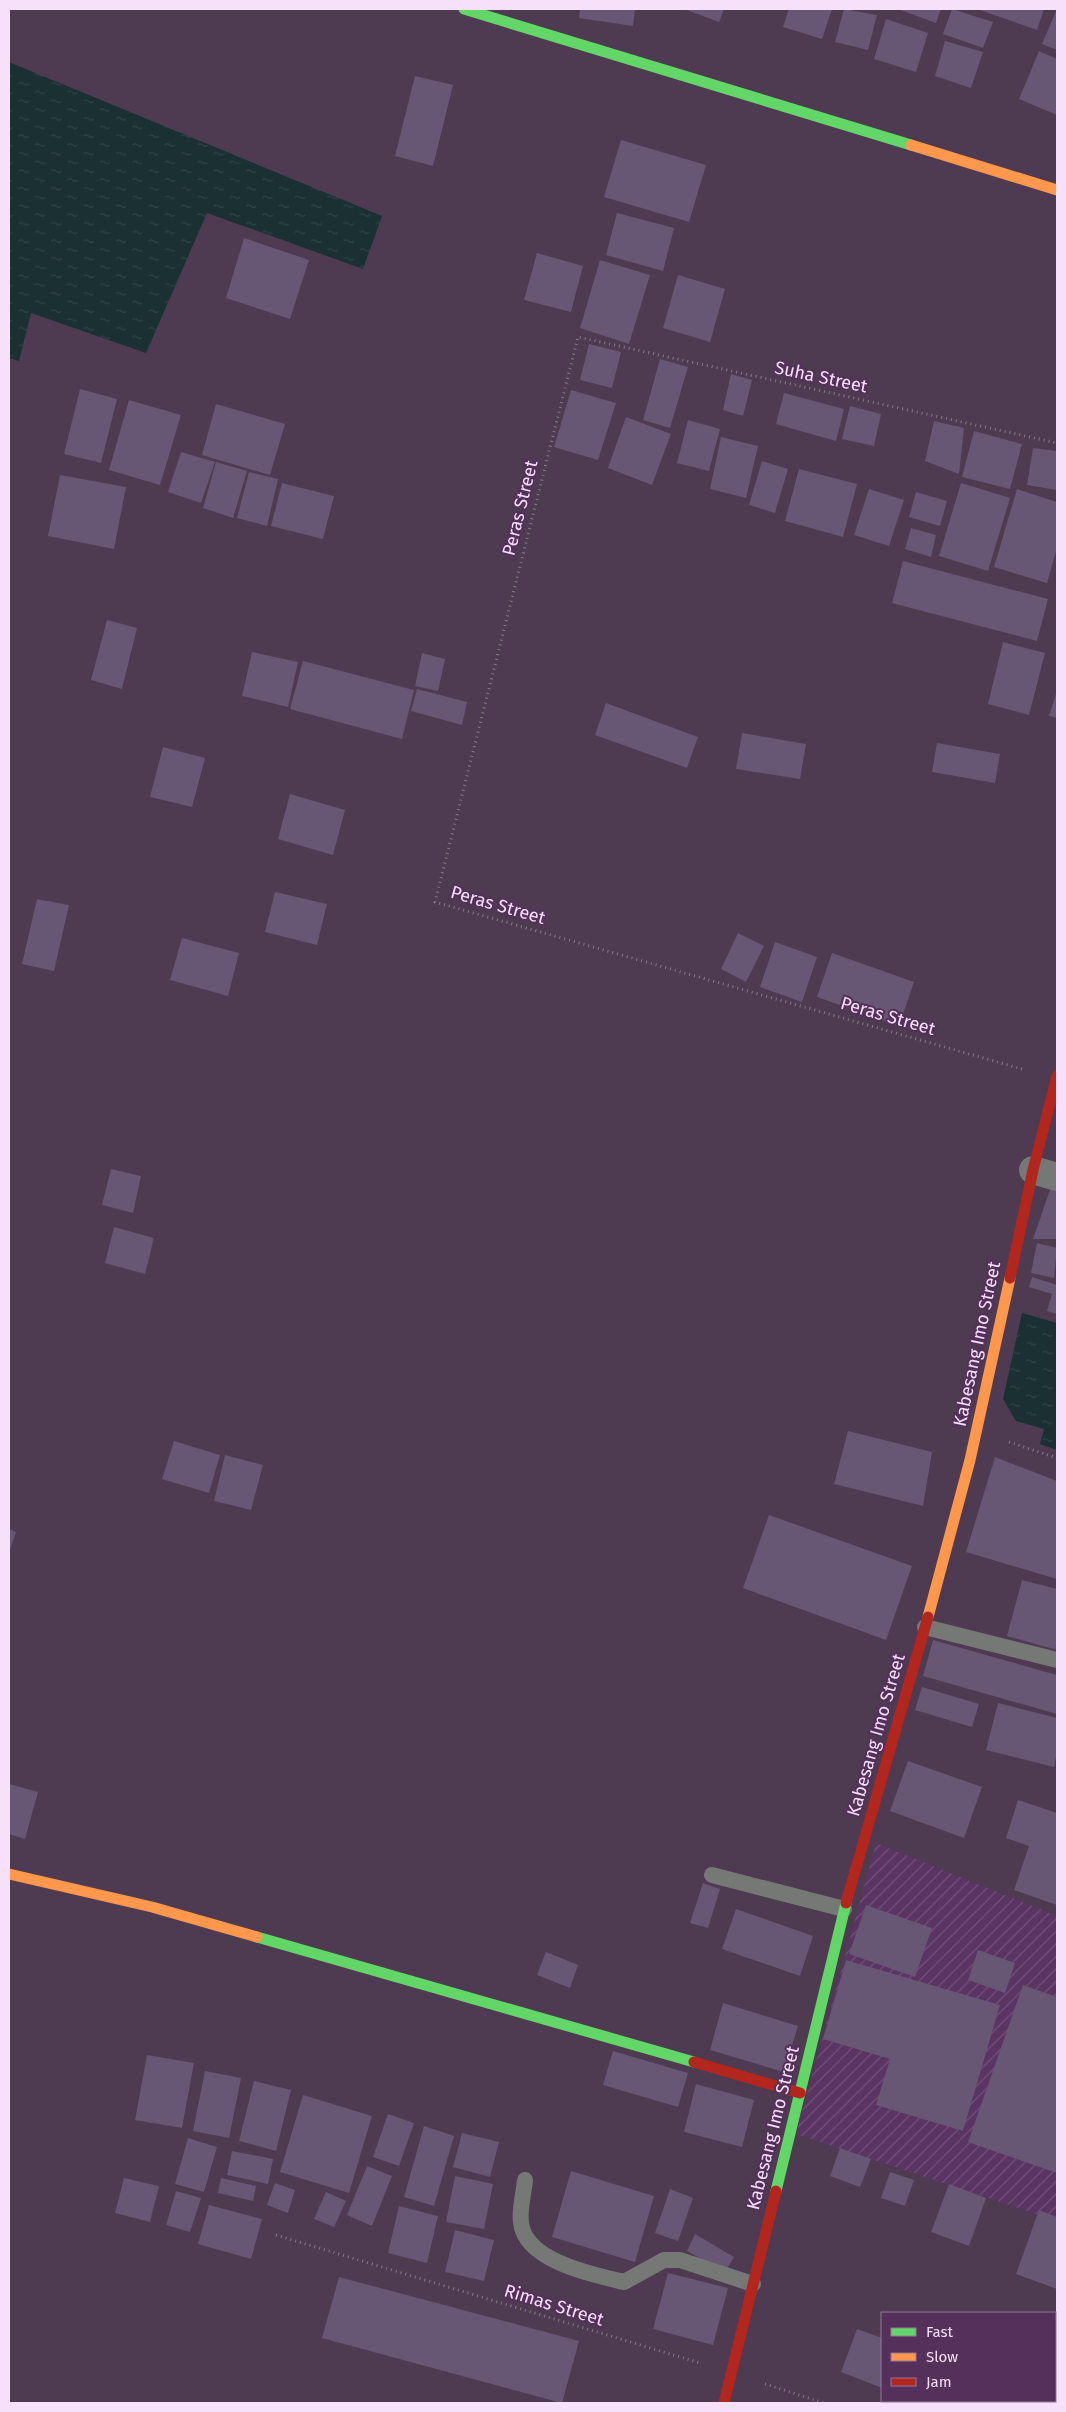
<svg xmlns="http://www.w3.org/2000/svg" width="1066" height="2412" font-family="'Fira Sans',sans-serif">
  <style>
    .industrial { fill: url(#industrial-furrows) }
    .water { fill: url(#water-ripples) }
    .building { fill: #675674 }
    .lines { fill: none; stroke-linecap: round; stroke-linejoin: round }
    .path { stroke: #817e81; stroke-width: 3; stroke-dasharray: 1 4; stroke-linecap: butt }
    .lane { stroke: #767875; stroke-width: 16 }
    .street { stroke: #767875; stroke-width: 28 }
    .fast { stroke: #63d668; stroke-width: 11 }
    .slow { stroke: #ff974d; stroke-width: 11 }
    .jam { stroke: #b3261e; stroke-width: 11 }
    .labels { text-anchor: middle; stroke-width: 4; stroke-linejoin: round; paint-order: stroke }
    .street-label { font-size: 18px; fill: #f6e0fa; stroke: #54305b }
  </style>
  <defs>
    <pattern id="industrial-furrows" width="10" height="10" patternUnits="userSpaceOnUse" patternTransform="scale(1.25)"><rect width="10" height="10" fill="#5a3462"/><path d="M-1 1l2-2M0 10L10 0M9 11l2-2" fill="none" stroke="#725179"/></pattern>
    <pattern id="water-ripples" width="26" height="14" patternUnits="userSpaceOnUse" patternTransform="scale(1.25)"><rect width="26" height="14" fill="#1a3033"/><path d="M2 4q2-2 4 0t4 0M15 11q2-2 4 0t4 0" fill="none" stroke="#314447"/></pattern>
  </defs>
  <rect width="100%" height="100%" fill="#4e3a51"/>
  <path class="industrial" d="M876 1843 1057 1916V2221L796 2134Z"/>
  <path class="water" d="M9 62 382 216 363 269 207 213 146 353 31 313 19 361 9 358Z
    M1022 1313 1057 1323V1450L1040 1444 1044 1429 1016 1421 1003 1399Z"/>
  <path class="building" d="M580 9H635L633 26 579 18Z
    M684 9H724L719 22Z
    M789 9H832L822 39 783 27Z
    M844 9 877 15 868 50 835 42Z
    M898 9H941L936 23Z
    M952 9 993 22 983 48 943 34Z
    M977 9H1044L1037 30Z
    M1057 9V50L1042 44Z
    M886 19 928 33 916 72 874 59Z
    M945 41 983 52 971 88 935 76Z
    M1039 51 1057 59V115L1019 99Z
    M415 76 453 85 433 166 395 156Z
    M621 140 706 165 689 222 604 197Z
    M617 213 674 228 663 271 606 255Z
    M244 238 309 260 290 319 226 298Z
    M537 253 583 266 571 312 524 300Z
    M600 260 650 275 629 344 580 328Z
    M678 275 725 289 710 342 663 328Z
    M589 344 621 352 612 388 580 380Z
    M660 359 688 367 670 428 643 420Z
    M731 374 752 380 743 416 723 410Z
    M80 389 117 399 101 463 64 454Z
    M571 390 616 403 598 460 554 447Z
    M784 393 844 409 836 441 776 424Z
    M129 400 181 415 160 485 109 470Z
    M216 404 285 424 270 475 202 455Z
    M850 406 881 414 874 446 842 439Z
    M626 417 671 434 652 485 608 468Z
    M688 420 720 429 709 471 677 463Z
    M934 421 964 428 959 474 925 461Z
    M974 431 1022 444 1010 489 962 477Z
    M721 437 758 446 746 498 710 489Z
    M1033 448 1057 451V490L1027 485Z
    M181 452 215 462 201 503 168 492Z
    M762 461 788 469 775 513 749 505Z
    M216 462 247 471 233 518 203 508Z
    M799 469 857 484 843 537 785 521Z
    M249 472 278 479 267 526 237 518Z
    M60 475 126 487 114 549 48 536Z
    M282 483 334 496 323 539 271 526Z
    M961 483 1010 498 988 571 939 556Z
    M869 489 904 500 889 546 854 535Z
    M1017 489 1057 502V548L1047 583 994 567Z
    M916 492 947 501 940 526 909 517Z
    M911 528 936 535 931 557 905 549Z
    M903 561 1048 599 1037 641 892 603Z
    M107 620 137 628 122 689 91 680Z
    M1003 642 1045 653 1029 715 988 704Z
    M252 652 298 662 288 707 242 696Z
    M422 653 445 659 438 691 415 686Z
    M303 661 414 690 402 739 290 709Z
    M417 689 467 702 462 725 411 711Z
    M1057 691V718L1049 716Z
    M606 703 698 737 687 768 595 735Z
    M742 733 806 744 800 779 736 769Z
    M937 743 1000 754 995 783 932 772Z
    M163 747 205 758 192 807 150 797Z
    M290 794 345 810 333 855 278 839Z
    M275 892 327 904 317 945 265 932Z
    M37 899 69 905 54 971 22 964Z
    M738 933 764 946 746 982 721 969Z
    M182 938 239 953 228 996 170 980Z
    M775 942 817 957 802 1002 760 987Z
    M832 953 914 982 899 1026 817 997Z
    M111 1169 141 1176 133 1213 102 1205Z
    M1052 1184 1057 1186V1239H1033Z
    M114 1227 154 1238 145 1274 105 1263Z
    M1037 1243 1057 1248 1054 1278 1031 1273Z
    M1032 1277 1057 1285V1314L1047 1311 1052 1294 1029 1287Z
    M848 1431 932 1452 923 1506 834 1484Z
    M174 1441 220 1455 209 1493 162 1479Z
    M225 1455 263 1465 251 1510 214 1501Z
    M995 1457 1057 1481V1579L966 1552Z
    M769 1515 912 1566 886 1640 743 1588Z
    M9 1529 16 1532 9 1553Z
    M1022 1580 1057 1589V1650L1007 1636Z
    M933 1640 1057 1675V1714L923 1676Z
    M922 1687 979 1704 972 1727 915 1710Z
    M998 1703 1057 1718V1753L1054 1767 986 1750Z
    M908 1761 982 1787 964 1838 890 1811Z
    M9 1784 38 1792 25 1839 9 1834Z
    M1018 1800 1057 1813V1905L1014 1890 1029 1846 1006 1838Z
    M703 1883 720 1889 708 1928 690 1923Z
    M866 1905 932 1928 915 1977 849 1954Z
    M736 1909 813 1936 800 1976 722 1949Z
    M978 1950 1015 1963 1005 1993 968 1980Z
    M546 1952 578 1965 570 1988 537 1975Z
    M846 1960 1000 2005 963 2131 876 2105 890 2059 823 2039Z
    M1023 1985 1057 1997V2173L968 2142Z
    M723 2003 798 2026 784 2072 710 2050Z
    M613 2051 688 2073 678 2107 603 2085Z
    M147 2055 194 2063 182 2128 135 2120Z
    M205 2071 241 2078 229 2138 193 2131Z
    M254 2081 291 2090 276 2151 239 2141Z
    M696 2084 754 2100 742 2147 684 2132Z
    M303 2095 372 2116 349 2193 280 2172Z
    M388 2114 414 2123 399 2166 373 2157Z
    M424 2126 454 2136 434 2206 404 2197Z
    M462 2133 499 2142 490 2177 453 2167Z
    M188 2138 217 2147 204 2192 175 2184Z
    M840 2148 871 2159 860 2187 830 2176Z
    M232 2151 273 2159 268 2184 227 2175Z
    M367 2166 392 2176 372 2226 347 2215Z
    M571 2171 654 2196 635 2262 552 2237Z
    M890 2172 914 2180 905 2206 881 2198Z
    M455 2176 493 2184 484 2229 446 2222Z
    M124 2178 159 2186 150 2222 115 2213Z
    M221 2178 256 2186 253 2201 218 2193Z
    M275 2183 295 2190 288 2213 267 2205Z
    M949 2184 986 2198 969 2246 931 2232Z
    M670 2189 693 2198 678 2241 655 2233Z
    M176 2191 201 2198 190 2232 166 2225Z
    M326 2192 346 2201 334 2227 314 2219Z
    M209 2205 262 2219 251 2259 198 2244Z
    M399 2206 438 2216 427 2263 388 2253Z
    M1039 2210 1057 2217V2289L1016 2274Z
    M455 2230 494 2240 484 2281 445 2272Z
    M695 2234 734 2257 725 2272 687 2251Z
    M668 2273 728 2288 713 2345 653 2329Z
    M339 2277 579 2341 562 2403 322 2338Z
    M857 2329 882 2338V2388L841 2372Z
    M938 2401H1022L1021 2403H937Z"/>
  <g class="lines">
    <path class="path" d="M1022 1069 435 902 578 337 1057 443
      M1009 1442 1057 1458
      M276 2235 700 2363
      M765 2384 824 2403"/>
    <path class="lane" d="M925 1627 1057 1660
      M712 1875 844 1909
      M525 2180C524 2193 519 2209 521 2222 524 2261 594 2275 624 2282L664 2260H680L753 2284"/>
    <path class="street" d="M1033 1170 1057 1177"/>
    <path class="fast" d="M464 9 911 145
      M257 1937 694 2062
      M776 2191 846 1903"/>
    <path class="slow" d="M911 145 1057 190
      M928 1617 970 1460 1010 1278
      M9 1874 152 1907 257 1937"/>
    <path class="jam" d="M1010 1278 1033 1170 1057 1076
      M846 1903 928 1617
      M694 2062 800 2093
      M724 2403 776 2191"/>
  </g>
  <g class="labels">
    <g class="street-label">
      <text transform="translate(821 377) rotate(12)" y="6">Suha Street</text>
      <text transform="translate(520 508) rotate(-76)" y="6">Peras Street</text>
      <text transform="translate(498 905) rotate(16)" y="6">Peras Street</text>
      <text transform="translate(888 1016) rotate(16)" y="6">Peras Street</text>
      <text transform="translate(977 1344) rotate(-78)" y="6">Kabesang Imo Street</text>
      <text transform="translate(876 1735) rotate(-74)" y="6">Kabesang Imo Street</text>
      <text transform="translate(773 2128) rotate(-76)" y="6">Kabesang Imo Street</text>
      <text transform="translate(554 2305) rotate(17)" y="6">Rimas Street</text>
    </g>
  </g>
  <rect width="1066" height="2412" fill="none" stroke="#f6e0fa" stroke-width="20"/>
  <rect x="881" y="2312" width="175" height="90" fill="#54305b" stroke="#95769b"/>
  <rect x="891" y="2328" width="25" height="8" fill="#63d668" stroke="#95769b"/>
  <text x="926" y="2337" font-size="15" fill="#f6e0fa">Fast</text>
  <rect x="891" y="2353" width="25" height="8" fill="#ff974d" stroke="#95769b"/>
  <text x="926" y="2362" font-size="15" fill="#f6e0fa">Slow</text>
  <rect x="891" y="2378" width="25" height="8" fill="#b3261e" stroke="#95769b"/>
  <text x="926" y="2387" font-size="15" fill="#f6e0fa">Jam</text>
</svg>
